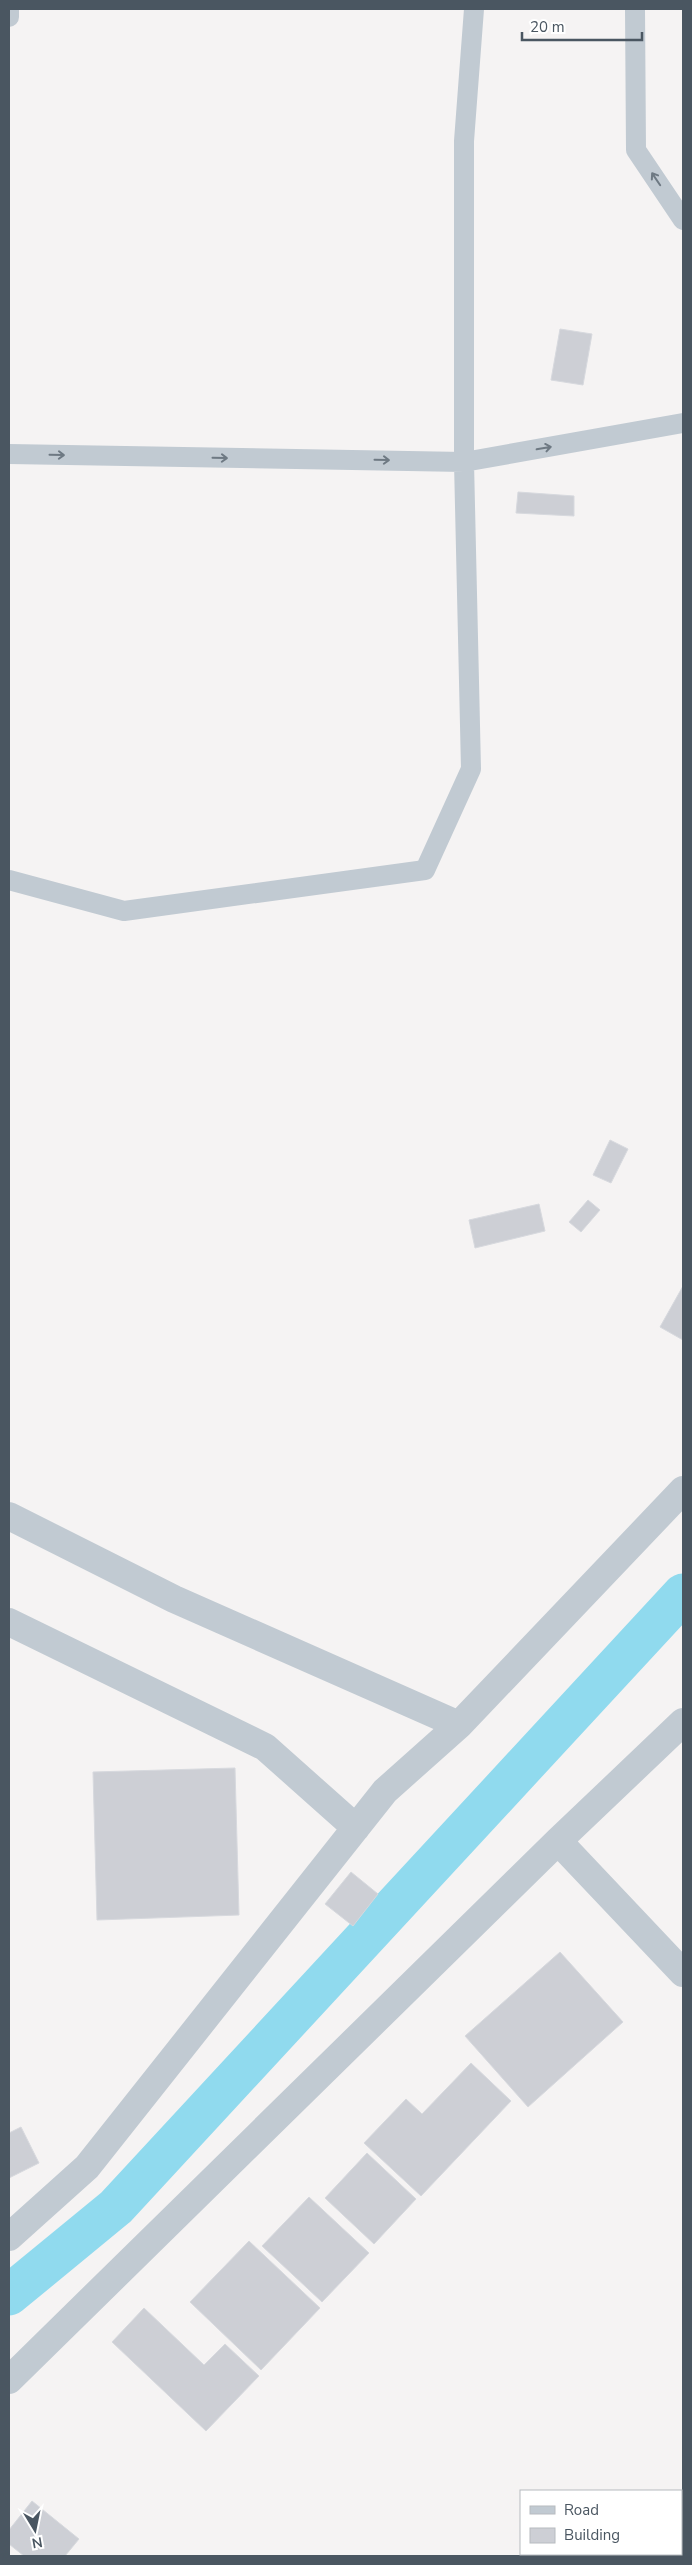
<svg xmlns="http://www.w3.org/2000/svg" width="692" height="2565" font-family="'Nunito Sans',sans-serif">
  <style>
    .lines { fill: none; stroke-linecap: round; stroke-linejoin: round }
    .canal { stroke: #90daee; stroke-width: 41 }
    .building { fill: #cdcfd5; stroke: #d7d9de }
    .service { stroke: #c1cad2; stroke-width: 20 }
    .minor { stroke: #c1cad2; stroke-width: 28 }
    .tertiary { stroke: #c1cad2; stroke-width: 28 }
    .oneway { stroke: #6e7983 }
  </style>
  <rect width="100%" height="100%" fill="#f5f3f3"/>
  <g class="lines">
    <path class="canal" d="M9 2295 116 2207 683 1594"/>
  </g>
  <path class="building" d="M560 329 592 334 583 385 551 380Z
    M518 492 574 496V516L516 513Z
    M610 1140 628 1149 611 1183 593 1175Z
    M588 1200 600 1210 581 1232 569 1222Z
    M539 1204 545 1231 475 1248 469 1220Z
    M683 1286V1340L660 1327Z
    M235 1768 239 1915 97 1920 93 1772Z
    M351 1872 378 1894 353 1926 325 1904Z
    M560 1952 623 2022 528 2107 465 2036Z
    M471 2063 511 2101 421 2196 364 2143 406 2099 422 2114Z
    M21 2127 39 2163 9 2178V2133Z
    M367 2153 416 2199 374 2244 325 2198Z
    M309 2197 369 2253 322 2302 262 2246Z
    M249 2241 320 2308 261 2370 190 2302Z
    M144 2308 204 2365 225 2344 259 2376 206 2431 112 2342Z
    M32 2501 79 2539 65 2556H24L9 2544V2530Z"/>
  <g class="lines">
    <path class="service" d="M635 9 636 150 683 220
      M9 17V9
      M9 454 464 462 683 423
      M9 880 124 911 425 870 471 769 464 462V141L474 9"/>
    <path class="minor" d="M9 1516 174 1599 459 1725 683 1490
      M9 1622 265 1747 356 1828
      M9 2237 87 2167 385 1791 459 1725"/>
    <path class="tertiary" d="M558 1841 683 1973
      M9 2380 558 1841 683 1722"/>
  </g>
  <defs><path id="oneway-shaft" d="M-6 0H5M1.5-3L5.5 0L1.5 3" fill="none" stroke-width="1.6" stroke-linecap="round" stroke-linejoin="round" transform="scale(1.25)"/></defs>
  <g class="oneway">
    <use href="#oneway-shaft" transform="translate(656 179) rotate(-124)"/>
    <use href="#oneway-shaft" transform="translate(544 448) rotate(-10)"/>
    <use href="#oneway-shaft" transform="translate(57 455) rotate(1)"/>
    <use href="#oneway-shaft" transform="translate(220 458) rotate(1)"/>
    <use href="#oneway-shaft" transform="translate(382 460) rotate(1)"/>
  </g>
  <rect width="692" height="2565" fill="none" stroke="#4a5661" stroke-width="20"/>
  <rect x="520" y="2490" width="162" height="65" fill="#ffffff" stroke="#b7bbc0"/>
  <rect x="530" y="2506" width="25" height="8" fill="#c1cad2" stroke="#b7bbc0"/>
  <text x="564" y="2515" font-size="15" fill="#4a5661">Road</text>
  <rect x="530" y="2528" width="25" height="15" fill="#cdcfd5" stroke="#b7bbc0"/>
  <text x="564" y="2540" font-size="15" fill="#4a5661">Building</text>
  <g transform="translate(35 2530) rotate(170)" stroke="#ffffff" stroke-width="4" paint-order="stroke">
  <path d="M0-4L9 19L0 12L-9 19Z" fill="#4a5661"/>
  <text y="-8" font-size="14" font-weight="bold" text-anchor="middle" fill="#4a5661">N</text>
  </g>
  <path d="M522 32v8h120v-8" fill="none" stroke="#4a5661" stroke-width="2.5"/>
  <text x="530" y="32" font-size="15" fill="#4a5661" stroke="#ffffff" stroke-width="4" paint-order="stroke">20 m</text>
</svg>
